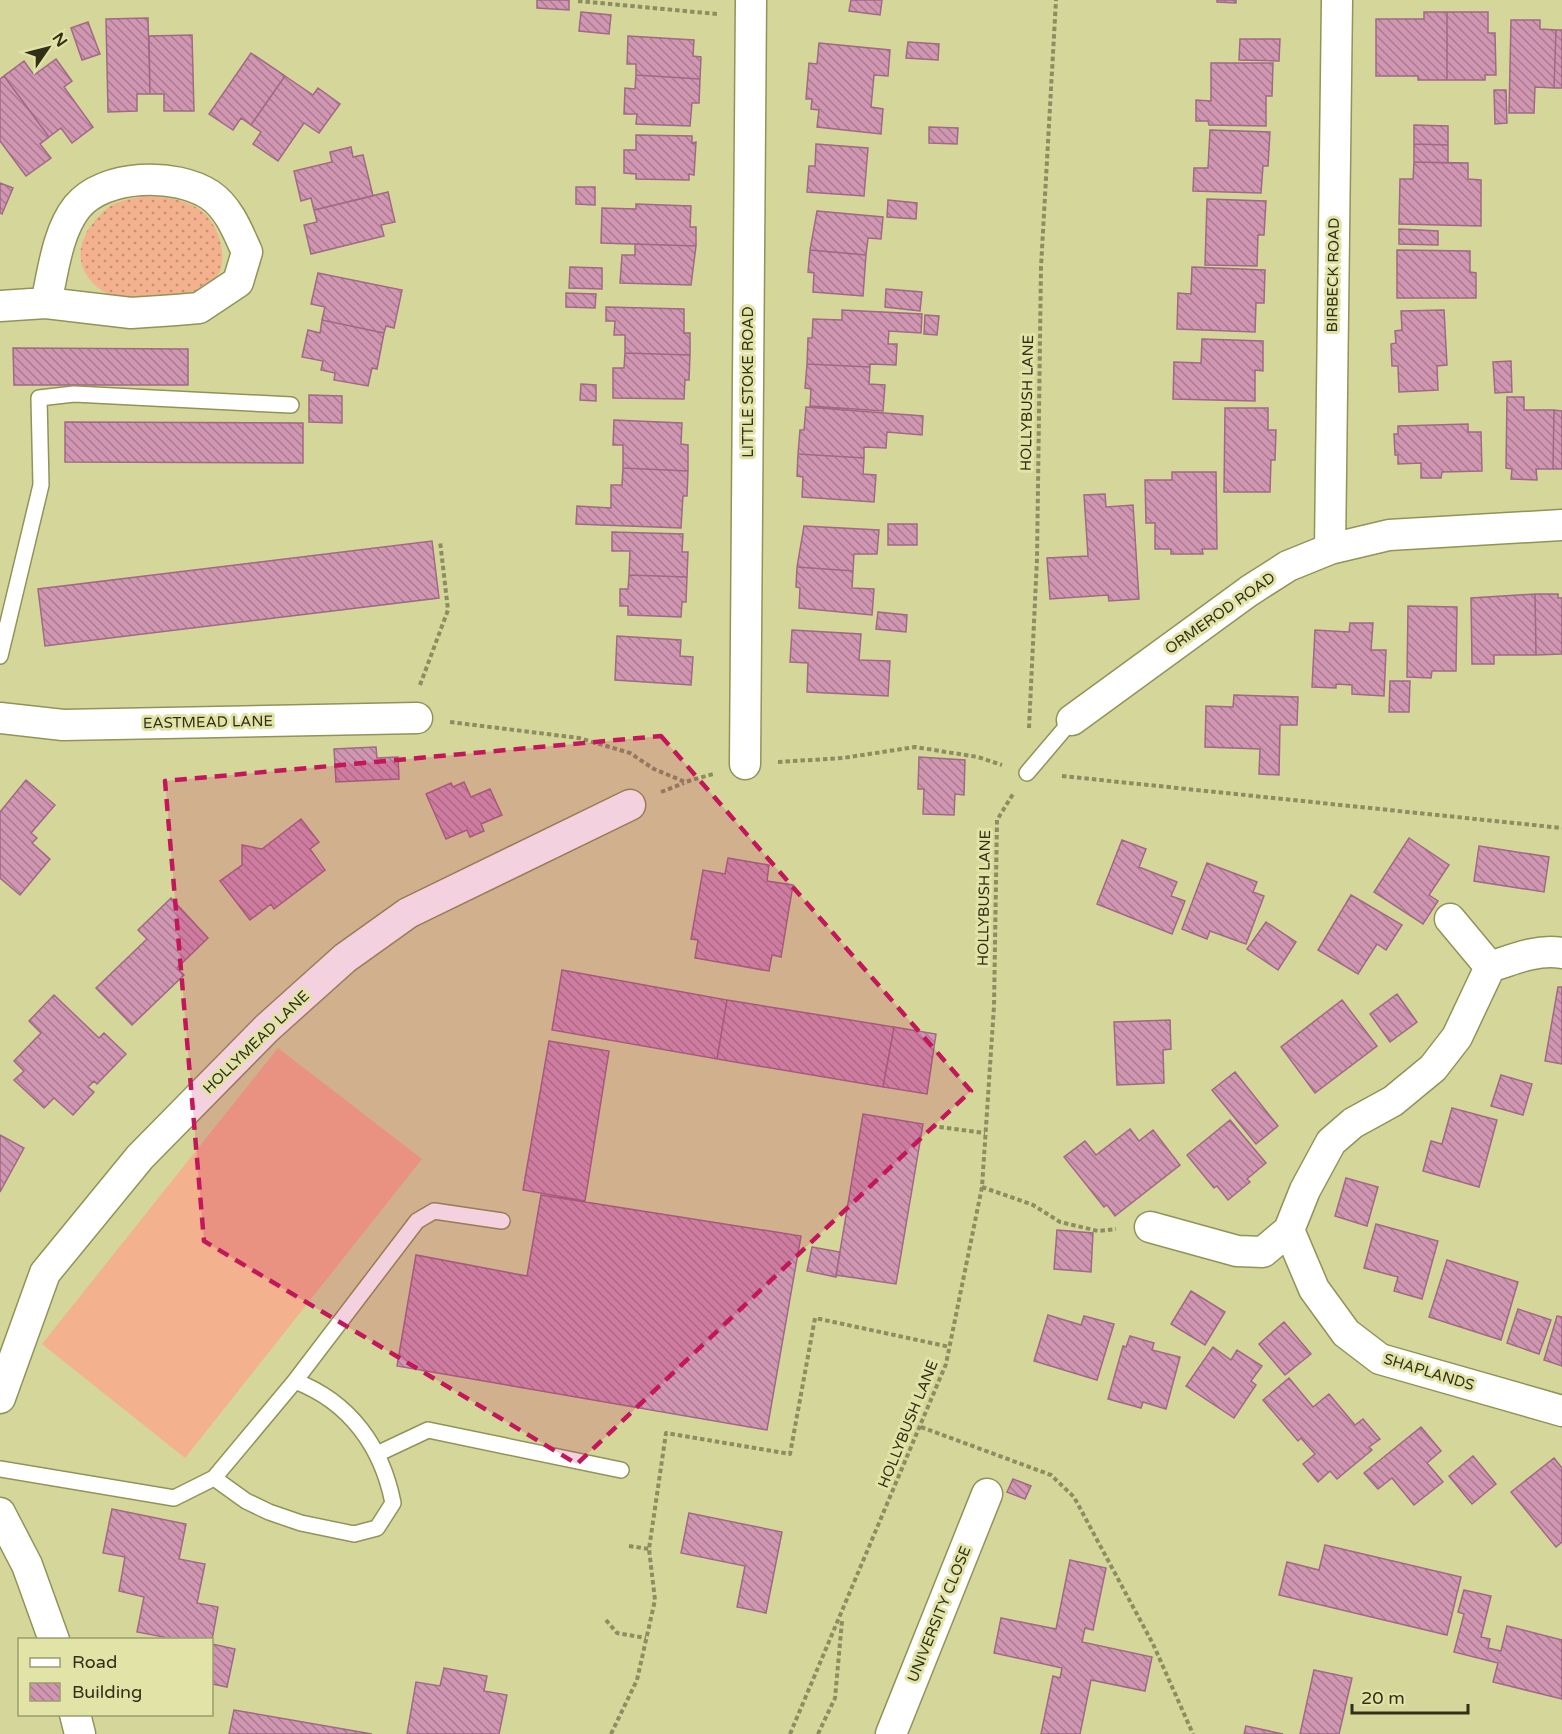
<svg xmlns="http://www.w3.org/2000/svg" width="1562" height="1734" font-family="'Varela Round',sans-serif">
  <style>
    .grass { fill: url(#grass-dots) }
    .pitch { fill: #f3b18d }
    .building { fill: url(#building-back-hatch); stroke: #a06984; stroke-width: 1.5 }
    .lines { fill: none; stroke-linecap: round; stroke-linejoin: round }
    .service-casing { stroke: #919358; stroke-width: 18 }
    .minor-casing { stroke: #919358; stroke-width: 33 }
    .path { stroke: #8c8d61; stroke-width: 4; stroke-dasharray: 4.5 3; stroke-linecap: butt }
    .service { stroke: #fff; stroke-width: 15 }
    .minor { stroke: #fff; stroke-width: 30 }
    .marked { fill: #c2185b; fill-opacity: 0.2; stroke: #c2185b; stroke-width: 4.5; stroke-dasharray: 12 8; stroke-linejoin: round }
    .labels { text-anchor: middle; stroke-width: 6; stroke-linejoin: round; paint-order: stroke }
    .street-label { font-size: 15px; fill: #303018; stroke: #e2e4a7 }
  </style>
  <defs>
    <pattern id="grass-dots" width="8" height="8" patternUnits="userSpaceOnUse" patternTransform="scale(1.5)"><rect width="8" height="8" fill="#f3b18d"/><path d="M2 2h.1M6 6h.1" fill="none" stroke="#c59072" stroke-width="1.8" stroke-linecap="round"/></pattern>
    <pattern id="building-back-hatch" width="6" height="6" patternUnits="userSpaceOnUse" patternTransform="scale(1.5)"><rect width="6" height="6" fill="#d196b2"/><path d="M-1 5l2 2M0 0l6 6M5-1l2 2" fill="none" stroke="#aa7b90"/></pattern>
  </defs>
  <rect width="100%" height="100%" fill="#d5d79a"/>
  <path class="grass" d="M142 196C162 197 182 198 199 209 219 222 233 264 212 282 196 295 176 296 156 296 143 296 128 298 115 296 107 295 97 288 92 282 69 257 84 227 108 208 116 201 132 199 142 196Z"/>
  <path class="pitch" d="M278 1048 422 1159 185 1458 42 1344Z"/>
  <path class="building" d="M537 0H569V10L537 8Z
    M851 0H882L880 15 849 11Z
    M1217 0H1236V3L1217 2Z
    M581 12 611 15 609 34 579 31Z
    M1424 12H1447V80H1418V76H1376V19H1424Z
    M1447 12H1488V33H1495L1496 75H1485V80H1447Z
    M148 18 150 94H137V111L108 112 106 19Z
    M1511 20H1540V29L1556 30 1554 88 1535 87 1534 113H1509Z
    M88 22 100 54 82 60 71 28Z
    M1556 30H1562V88H1554Z
    M192 35 194 111H164V94H150L149 36Z
    M628 36 694 40 693 56 701 57 700 79 636 75V64H627Z
    M1240 39H1280L1279 61 1239 60Z
    M908 42 939 44 938 60 906 58Z
    M819 43 890 50 888 76 874 75 871 107 883 109 881 134 817 127 819 110 811 109 812 99H806L809 63 817 64Z
    M251 53 285 76 251 125 241 118 233 130 209 114Z
    M56 59 72 81 64 87 93 127 72 143 61 128 49 137 4 76 24 61 34 75Z
    M1211 63H1273L1272 96H1266V126L1209 125 1208 121H1196V100L1211 101Z
    M636 75 700 79 699 103H692L690 126 636 124 637 114H624L625 88 635 89Z
    M4 76 49 137 40 144 51 158 26 176 0 141V79Z
    M285 76 313 95 318 88 340 104 319 133 304 123 278 161 253 144 261 132 251 125Z
    M1494 90H1506L1507 123 1495 124Z
    M1414 125 1448 126V145L1414 144Z
    M929 127 958 128 957 144 929 143Z
    M1210 130 1270 132 1268 166H1263L1261 193 1193 191 1194 168H1208Z
    M636 135 692 136V143L696 142 694 175 689 174V180L636 179V174L624 173V150H636Z
    M816 144 868 148 864 196 807 192 809 166H815Z
    M1414 144 1448 145V163L1414 162Z
    M351 147 353 157 363 155 373 196 314 210 311 198 301 201 294 171 332 162 330 152Z
    M1414 162 1468 163V179L1481 180V226L1399 224 1400 179H1413Z
    M0 183 13 188 2 214 0 213Z
    M576 187H595V205L576 204Z
    M388 192 395 222 381 225 384 236 311 254 304 225 317 222 314 210Z
    M1207 199 1266 201 1264 235H1258L1257 266 1205 265Z
    M888 200 917 203 916 219 887 217Z
    M636 204 691 206 690 227H696V246L601 243 602 208 636 209Z
    M817 211 883 217 881 239 868 238 866 255 810 250Z
    M1399 229 1438 231V245L1399 244Z
    M635 244 696 246 691 285 620 283 622 255H635Z
    M810 250 866 255 863 296 813 292 814 273 808 272Z
    M1397 250 1470 251V272L1476 273V298H1397Z
    M570 267 602 268V289L569 288Z
    M1192 267 1265 270 1264 303H1256L1255 332 1177 329 1178 293 1191 294Z
    M318 273 402 290 394 328 386 326 384 333 322 320 325 307 311 304Z
    M886 289 922 292 920 311 885 307Z
    M566 293 596 294 595 308 566 307Z
    M606 307 684 309V333H690V355L625 353V335H614L615 321H606Z
    M842 310 922 314 921 333 889 331 888 344H897L896 365 870 364V367L807 364 808 338H812L813 319 842 320Z
    M1444 310 1447 365 1437 366 1438 390 1399 392 1398 366H1392L1391 344 1396 343 1395 331 1402 330 1401 311Z
    M925 315 939 316 937 335 924 334Z
    M322 320 384 333 377 369 372 368 368 386 334 380 335 373 321 370 323 361 302 357 308 330 320 333Z
    M1202 339 1263 341V371L1255 370V401L1173 399 1174 362 1201 363Z
    M13 348 188 349V385H14Z
    M625 353 690 355 689 380H685L684 399 613 398V368H624Z
    M1511 361 1512 392 1495 393 1493 362Z
    M807 364 870 367 869 384 885 385 883 411 810 406 811 389 805 388Z
    M581 384 596 385V401L580 400Z
    M309 395 342 396V423L309 422Z
    M1507 397H1524V410H1554L1553 469H1536L1537 480 1511 479 1512 469 1506 468Z
    M806 407 923 416 922 435 887 432 886 448 864 447V458L798 454 800 430H804Z
    M1225 408H1268V430H1276L1275 460H1271L1270 492H1224Z
    M1554 410 1562 411V469H1553Z
    M614 420 682 423 681 444 688 445V471L623 468V445H613Z
    M65 422 303 423V463L65 462Z
    M1468 424V432H1481L1482 471 1442 472 1441 478H1421V463L1398 464V455H1395L1394 434H1398V426Z
    M798 454 864 458 863 474 876 475 874 502 802 497 803 477 797 476Z
    M623 468 688 471 687 496H683L681 528 576 524 577 506 611 508V485H622Z
    M1172 472H1216L1217 549H1202L1203 554H1171V549H1155V523H1146L1145 480H1172Z
    M1105 494 1106 507 1133 505 1139 599 1109 601 1108 595 1050 599 1047 558 1088 556 1084 495Z
    M888 524H917V545H888Z
    M804 526 879 530 877 554H854L853 571 797 567Z
    M612 532 683 534 682 552H688L687 577 629 575 630 551H612Z
    M432 541 439 598 45 646 38 589Z
    M797 567 853 571 852 588 874 589 872 615 799 608 800 588 796 587Z
    M629 575 687 577 686 602H682L681 617 628 615V606H620V589H628Z
    M1535 594 1536 655H1494V664H1472L1471 598Z
    M1535 594H1558V598H1562V654L1536 655Z
    M1408 606 1457 607 1456 671H1432L1431 678 1407 677Z
    M878 612 907 615 906 632 876 629Z
    M1350 623H1373L1371 650H1386L1384 696 1352 694V685L1336 684V688L1312 687 1315 630 1349 632Z
    M792 630 861 634 859 660 890 661 888 696 807 692 808 663 790 662Z
    M617 636 681 640 680 656 693 657 691 685 615 680Z
    M1390 681H1410L1409 712H1389Z
    M1234 695 1298 697 1297 725H1280L1279 775 1259 774 1260 749 1205 747 1206 706 1233 707Z
    M376 747 377 758 398 757 399 779 336 782 334 749Z
    M919 757 965 760 964 795 955 794 954 815 923 814 924 789H918Z
    M26 780 55 805 31 833 37 838 32 843 50 859 20 895 0 878V812Z
    M464 782 471 797 490 789 502 815 481 824 484 831 470 837 467 830 446 839 426 794 451 783 453 787Z
    M301 819 319 842 310 849 325 870 274 909 271 904 250 920 220 881 242 865V845L262 849Z
    M1409 838 1449 865 1429 895 1438 901 1423 924 1374 892Z
    M1122 840 1146 849 1139 867 1177 882 1171 896 1185 901 1172 934 1097 904Z
    M1479 846 1549 857 1544 892 1474 881Z
    M728 858 769 865 767 881 793 885 781 957 772 955 769 971 695 958 698 940 691 939 703 870 725 874Z
    M1207 863 1257 882 1253 892 1264 896 1246 944 1210 931 1207 939 1182 929Z
    M1351 895 1402 925 1386 950 1377 944 1358 974 1318 950Z
    M171 898 208 938 177 968 184 975 132 1025 96 988 147 939 138 930Z
    M1266 922 1296 942 1278 970 1247 949Z
    M562 970 727 1000 717 1059 552 1030Z
    M1558 987H1562V1064L1545 1061Z
    M1397 994 1417 1022 1390 1042 1370 1014Z
    M54 995 99 1038 104 1033 126 1054 97 1084 94 1081 88 1087 94 1092 73 1115 54 1098 44 1108 14 1080 24 1071 14 1061 41 1033 29 1021Z
    M727 1000 894 1027 883 1087 717 1059Z
    M1342 1000 1377 1046 1315 1093 1281 1047Z
    M1170 1020 1171 1049 1163 1050 1164 1083 1117 1085 1114 1022Z
    M894 1027 936 1034 927 1094 883 1087Z
    M549 1041 609 1051 585 1201 523 1190Z
    M1235 1072 1278 1126 1256 1144 1212 1090Z
    M1501 1075 1532 1084 1523 1115 1491 1106Z
    M1452 1108 1497 1120 1479 1187 1423 1171 1431 1141 1442 1144Z
    M863 1114 923 1124 896 1284 836 1275Z
    M1230 1120 1266 1163 1247 1179 1250 1182 1228 1200 1217 1186 1214 1188 1187 1155Z
    M1130 1129 1139 1141 1153 1130 1180 1165 1115 1216 1107 1205 1104 1207 1064 1157 1085 1141 1096 1155Z
    M0 1135 24 1148 0 1192Z
    M1346 1178 1378 1187 1367 1226 1335 1216Z
    M541 1195 801 1236 767 1430 397 1366 416 1255 527 1276Z
    M1376 1224 1438 1241 1422 1299 1394 1291 1398 1277 1364 1268Z
    M1057 1230 1093 1233 1091 1272 1054 1269Z
    M812 1247 840 1252 836 1277 807 1271Z
    M1447 1260 1518 1282 1501 1340 1429 1317Z
    M1191 1291 1225 1312 1205 1345 1171 1324Z
    M1518 1309 1551 1320 1539 1354 1507 1343Z
    M1048 1315 1081 1325 1084 1316 1114 1324 1097 1380 1034 1361Z
    M1557 1316 1562 1317V1366L1544 1360Z
    M1284 1322 1311 1354 1285 1375 1259 1344Z
    M1130 1336 1154 1343 1152 1350 1180 1357 1166 1409 1143 1402 1141 1408 1108 1399 1123 1346 1126 1347Z
    M1213 1347 1231 1360 1237 1350 1262 1366 1251 1381 1256 1385 1234 1418 1186 1386Z
    M1289 1378 1313 1407 1329 1394 1355 1425 1363 1419 1380 1439 1369 1447 1372 1450 1337 1479 1330 1471 1318 1482 1303 1464 1315 1454 1301 1438 1298 1441 1263 1400Z
    M1421 1427 1441 1451 1427 1463 1443 1482 1414 1505 1392 1478 1378 1489 1364 1473Z
    M1473 1456 1496 1484 1472 1504 1449 1476Z
    M1554 1458 1562 1468V1542L1556 1547 1511 1492Z
    M1013 1479 1031 1486 1025 1499 1007 1492Z
    M112 1509 186 1524 179 1559 205 1564 197 1603 218 1607 212 1640H164V1637L137 1632 144 1597 119 1591 125 1557 103 1553Z
    M689 1513 782 1532 766 1613 737 1607 745 1566 681 1553Z
    M1325 1545 1461 1577 1447 1635 1279 1595 1287 1562 1319 1570Z
    M1070 1560 1106 1568 1093 1630 1085 1628 1082 1642 1152 1657 1145 1691 1091 1680 1080 1734H1041L1053 1676 1060 1678 1062 1668 994 1653 1001 1618 1056 1629Z
    M1464 1590 1491 1596 1481 1637 1490 1639 1488 1648 1501 1651 1507 1626 1562 1640V1699L1493 1682 1498 1663 1454 1652 1464 1614 1458 1612Z
    M212 1644 235 1649 227 1687 212 1684Z
    M444 1668 487 1676 484 1691 507 1695 499 1734H407L416 1682 440 1686Z
    M1314 1670 1352 1678 1339 1734H1300Z
    M234 1710 372 1734H229Z
    M1246 1726 1283 1734H1244Z"/>
  <g class="lines">
    <g class="service-casing">
      <path id="service" d="M0 656 41 485 39 398 74 394 291 405
        M1027 773 1072 720
        M377 1454 428 1430 621 1470
        M0 1469 174 1498 214 1478 295 1381 417 1221 434 1211 502 1221
        M214 1478 246 1501 269 1512 301 1523 354 1534 377 1528 393 1503C382 1447 350 1402 295 1381"/>
    </g>
    <g class="minor-casing">
      <path id="minor" d="M0 306 46 303 131 313 176 310 199 308 238 282 247 252C238 232 229 208 210 195 175 172 104 174 77 207 57 232 53 273 46 303
        M1330 549 1337 0
        M0 718 63 725 417 718
        M1072 720 1249 591 1288 566 1330 549 1389 535 1562 525
        M745 764 751 0
        M1450 919 1490 967
        M1562 953C1537 949 1514 959 1490 967L1457 1037 1433 1068 1393 1101 1353 1123 1331 1142 1305 1190 1289 1230 1314 1289 1346 1333 1380 1359 1562 1411
        M1150 1227 1237 1251 1263 1252 1289 1230
        M0 1398 45 1273 140 1157 267 1028 345 958 408 913 630 805
        M0 1513 27 1565 54 1640
        M75 1714 80 1734
        M891 1734 987 1494"/>
    </g>
    <path class="path" d="M578 1 717 14
      M420 685 448 610 440 541
      M450 722 579 738 630 753 654 769 685 782 713 774
      M1029 728 1037 559 1041 267 1056 0
      M778 762 843 758 915 747 978 757 1002 765
      M1062 776 1562 828
      M661 792 684 783
      M932 1126 985 1133
      M982 1187 1033 1205 1060 1222 1098 1231 1116 1229
      M921 1427 1051 1475 1074 1497 1153 1644 1193 1734
      M629 1546 649 1549
      M606 1620 617 1633 646 1638
      M611 1734 637 1680 655 1600 649 1549 666 1433 790 1454 815 1318 950 1347
      M790 1734 946 1364 982 1187 994 1006 997 820 1013 794
      M818 1734 835 1698 842 1621"/>
    <use href="#service" class="service"/>
    <use href="#minor" class="minor"/>
  </g>
  <path class="marked" d="M661 736 971 1091 577 1464 204 1241 165 781Z"/>
  <g class="labels">
    <g class="street-label">
      <text transform="translate(1333 275) rotate(-89)" y="5">BIRBECK ROAD</text>
      <text transform="translate(748 382) rotate(-90)" y="5">LITTLE STOKE ROAD</text>
      <text transform="translate(1027 403) rotate(-89)" y="5">HOLLYBUSH LANE</text>
      <text transform="translate(1220 613) rotate(-35)" y="5">ORMEROD ROAD</text>
      <text transform="translate(208 722) rotate(-1)" y="5">EASTMEAD LANE</text>
      <text transform="translate(984 898) rotate(-89)" y="5">HOLLYBUSH LANE</text>
      <text transform="translate(256 1042) rotate(-44)" y="5">HOLLYMEAD LANE</text>
      <text transform="translate(1429 1372) rotate(17)" y="5">SHAPLANDS</text>
      <text transform="translate(908 1424) rotate(-68)" y="5">HOLLYBUSH LANE</text>
      <text transform="translate(939 1614) rotate(-68)" y="5">UNIVERSITY CLOSE</text>
    </g>
  </g>
  <rect x="18" y="1638" width="195" height="78" fill="#e2e4a7" stroke="#9b9c6e" stroke-width="1.5"/>
  <rect x="30" y="1658" width="30" height="9" fill="#ffffff" stroke="#9b9c6e" stroke-width="1.5"/>
  <text x="72" y="1668" font-size="18" fill="#303018">Road</text>
  <rect x="30" y="1683" width="30" height="18" fill="url(#building-back-hatch)" stroke="#9b9c6e" stroke-width="1.5"/>
  <text x="72" y="1698" font-size="18" fill="#303018">Building</text>
  <g transform="translate(48 48) rotate(55)" stroke="#e2e4a7" stroke-width="4.5" paint-order="stroke">
  <path d="M0-4.5L10 22L0 15L-10 22Z" fill="#303018"/>
  <text y="-9" font-size="16" font-weight="bold" text-anchor="middle" fill="#303018">N</text>
  </g>
  <path d="M1352 1704v9h116v-9" fill="none" stroke="#303018" stroke-width="3"/>
  <text x="1361" y="1704" font-size="18" fill="#303018" stroke="#e2e4a7" stroke-width="4.5" paint-order="stroke">20 m</text>
</svg>
